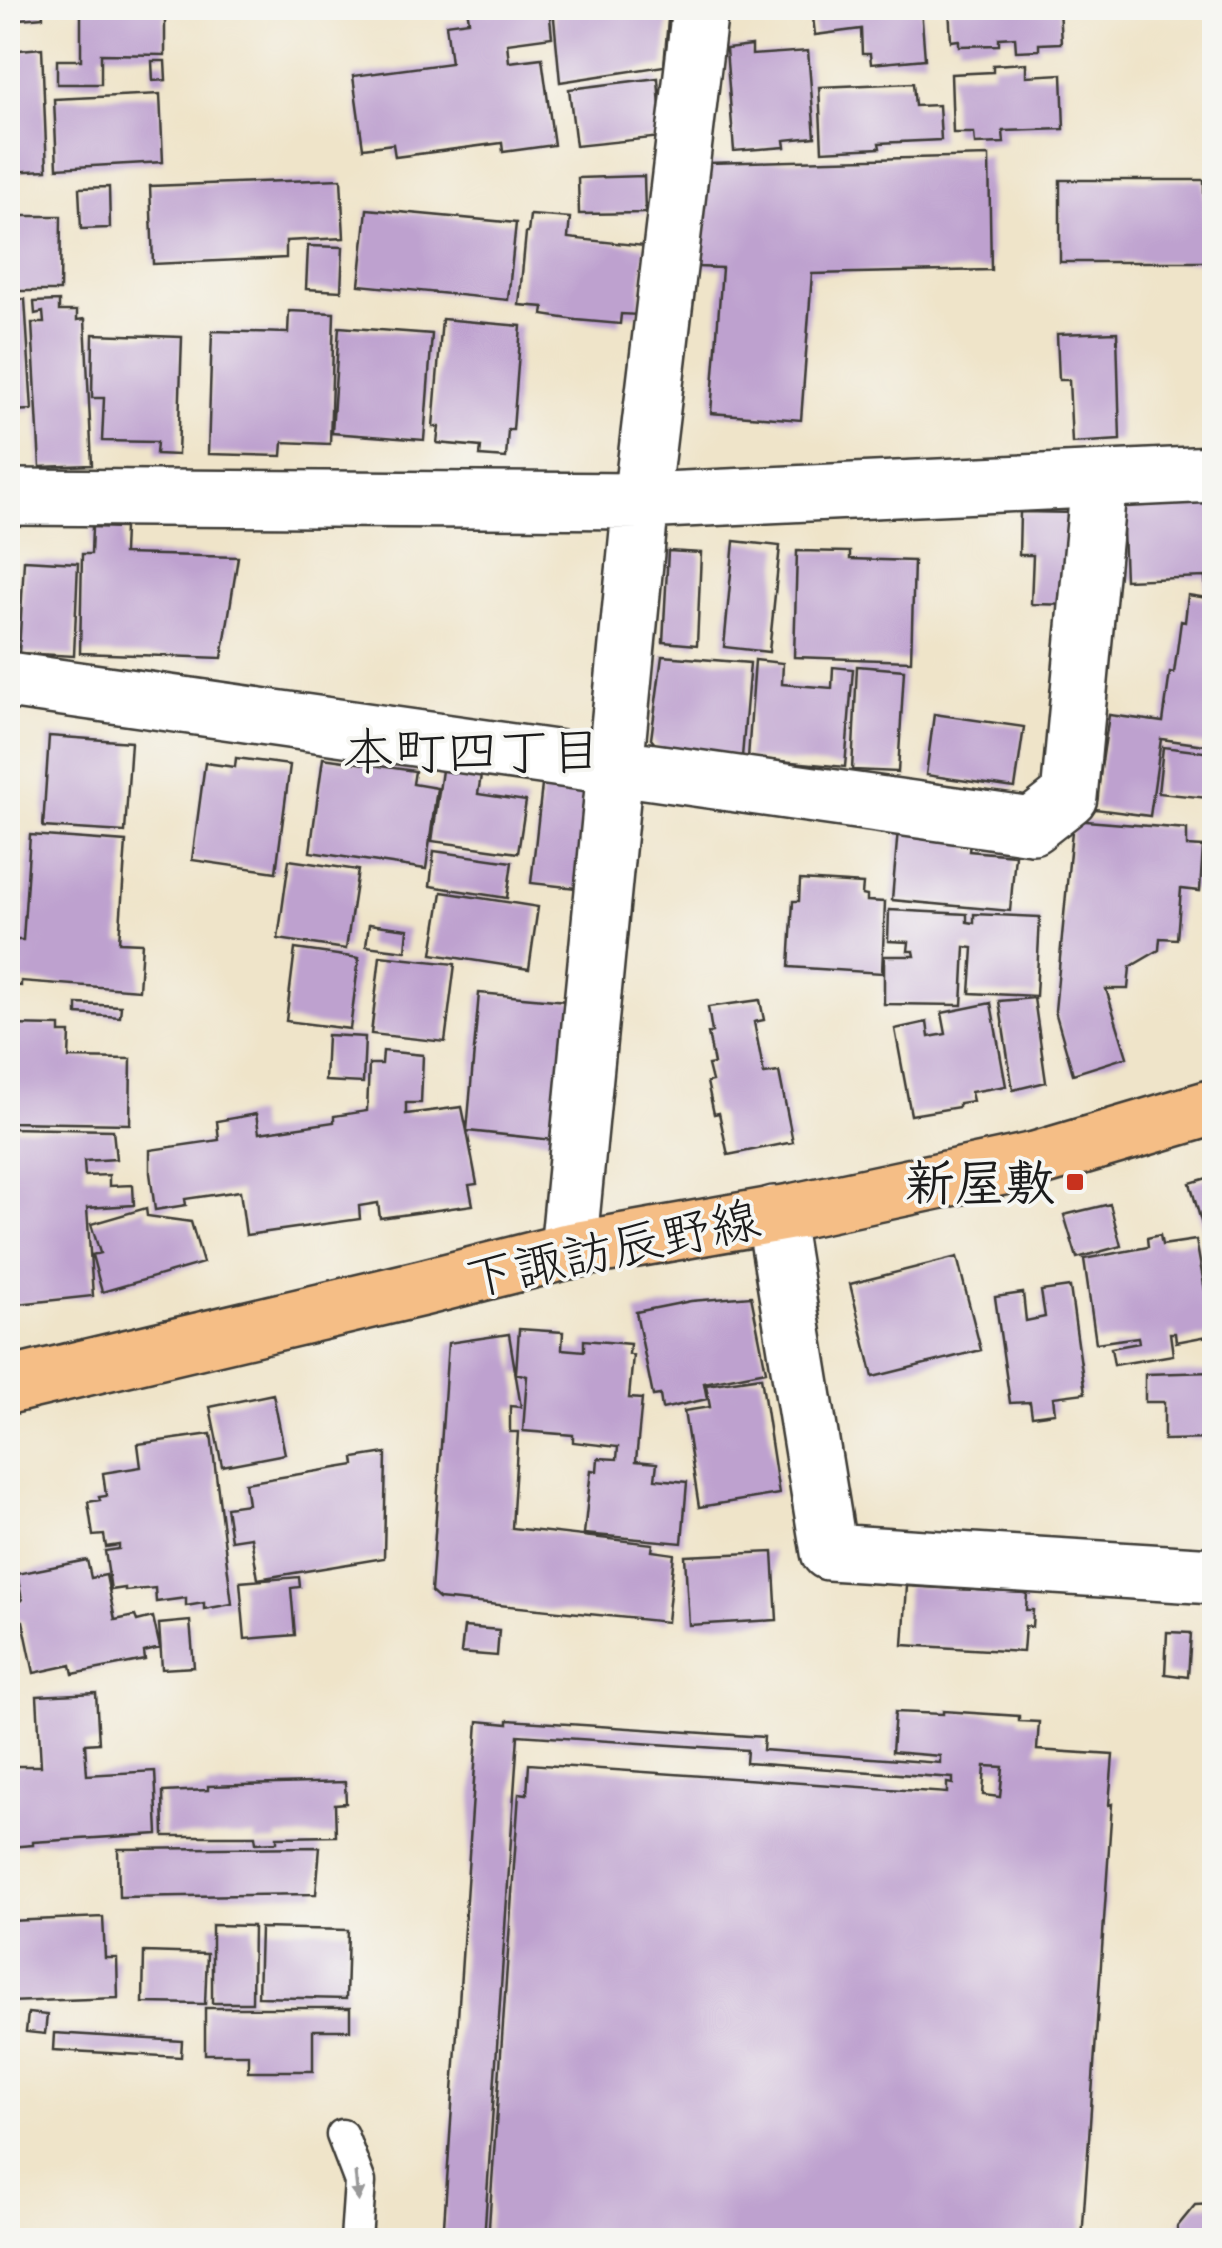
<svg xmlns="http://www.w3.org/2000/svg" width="1222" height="2248" font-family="Caveat,'Klee One',sans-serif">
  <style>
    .building { fill: #bea1cf; fill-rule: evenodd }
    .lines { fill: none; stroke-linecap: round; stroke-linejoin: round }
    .lane-casing { stroke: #3c3a36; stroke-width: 35 }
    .street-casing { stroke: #3c3a36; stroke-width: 60 }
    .primary-casing { stroke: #3c3a36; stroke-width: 60 }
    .lane { stroke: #fff; stroke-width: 30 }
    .street { stroke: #fff; stroke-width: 55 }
    .primary { stroke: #f5be86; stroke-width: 55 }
    .oneway { fill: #999 }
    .poi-dot { fill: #c8321e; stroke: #f6f6f2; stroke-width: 4 }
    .labels { text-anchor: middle; stroke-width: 8; stroke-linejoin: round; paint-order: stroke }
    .poi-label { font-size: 50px; font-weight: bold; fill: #1c1c1c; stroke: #f6f6f2; text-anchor: end }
    .street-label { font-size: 50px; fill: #1c1c1c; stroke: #f6f6f2 }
    .neighbourhood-label { font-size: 52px; fill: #1c1c1c; stroke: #f6f6f2 }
  </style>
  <rect width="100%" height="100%" fill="#f6f6f2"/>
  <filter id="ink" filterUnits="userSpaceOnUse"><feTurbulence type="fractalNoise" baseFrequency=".01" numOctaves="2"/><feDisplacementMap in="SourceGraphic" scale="20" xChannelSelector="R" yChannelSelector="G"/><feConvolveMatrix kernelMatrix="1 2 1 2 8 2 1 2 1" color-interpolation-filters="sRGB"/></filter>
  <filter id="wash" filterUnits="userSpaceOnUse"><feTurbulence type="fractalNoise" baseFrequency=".0048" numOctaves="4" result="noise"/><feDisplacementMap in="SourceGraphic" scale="40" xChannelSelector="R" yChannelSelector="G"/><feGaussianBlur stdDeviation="2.25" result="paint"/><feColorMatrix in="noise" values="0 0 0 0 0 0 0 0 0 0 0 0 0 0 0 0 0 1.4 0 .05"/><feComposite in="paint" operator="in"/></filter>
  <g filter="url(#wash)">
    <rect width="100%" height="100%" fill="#efe4c9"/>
    <g id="blocks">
      <path class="building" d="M8 8H42L43 17 8 20Z
        M81 8H165V55L101 54V84H57V60H81Z
        M467 8H549L552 37 507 43 509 62 542 58 554 145 503 152 502 143 395 157 393 144 363 148 353 76 451 63 446 24 469 21Z
        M553 8H669L664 66 560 82Z
        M812 8H921L925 59 871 64 870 54H862L861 29 815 35Z
        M949 8H1059L1061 43 1039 44V50L1016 51 1015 37 999 38V45L959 46V40L951 41Z
        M752 46V55L808 51 815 137 784 140 785 147 734 151 726 49Z
        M42 48 47 170 8 172V51Z
        M152 61H165L166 80 153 81Z
        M1026 63V76L1062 74 1064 129 1003 131 1004 143 975 144 974 133H953L951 74 993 72V65Z
        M658 78 662 137 576 146 569 89Z
        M913 83 915 106 939 105 941 140 879 143 880 148 822 151 819 87Z
        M160 94 163 162 57 168 54 99Z
        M989 156 991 270 812 274 801 420 711 413 722 268 698 267 707 163Z
        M644 176 645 213 579 214 578 178Z
        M341 179 344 238 286 241V258L153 264 150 186Z
        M1060 180H1204L1205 262H1060Z
        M109 187 110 228 81 229 79 188Z
        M367 209 516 223 508 300 359 285Z
        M530 215 570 218 568 238 645 246 639 315 621 314 620 324 576 320 543 315 544 307 519 305 526 233H528Z
        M8 216H61L60 291H8Z
        M308 246 343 247 341 291 306 289Z
        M25 299 32 410 8 411V300Z
        M59 301V311H77V320L85 319 92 465 40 467 32 323H44L43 312 35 314 34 302Z
        M289 311 334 313 330 444 283 442 282 456 208 454 212 331 288 333Z
        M1214 314V378H1206L1204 315Z
        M442 319 521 326 513 430H508L506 458 480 456 481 447 437 443 439 427H433Z
        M339 327 432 334 424 440 332 433Z
        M1117 332 1120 440 1072 443 1069 380H1059L1057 334Z
        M93 334 182 337 178 455 156 454 157 442 102 441 104 398H92Z
        M1214 501V595H1206L1205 577 1125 580 1122 504Z
        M1020 512 1079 513 1077 605 1031 604 1033 555H1019Z
        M92 527 124 528 123 554 238 557 222 658 80 653 82 554H91Z
        M734 541 780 546 769 652 724 647Z
        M668 551 701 553 697 645 663 642Z
        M797 551 850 552V559L914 561 911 661 794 657Z
        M24 560 78 563 74 656 19 653Z
        M8 561H12L11 589H8Z
        M1188 595 1214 599V727L1212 746 1161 739 1150 816 1095 809 1109 715 1163 722 1170 672 1174 673 1181 621 1185 622Z
        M662 656 750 663 742 757 660 750 651 739Z
        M755 660 783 663 782 684 832 688 833 667 853 669 845 767 748 758Z
        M857 666 904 670 898 772 852 770Z
        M934 714 1024 727 1015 788 926 775Z
        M49 736 131 742 125 832 43 827Z
        M1163 747 1212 753 1208 798 1158 793Z
        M236 758 290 765 276 872 192 860 205 763 235 767Z
        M323 758 415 771 413 784 437 788 426 869 310 852Z
        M443 763 482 769 478 794 526 801 518 853 432 841Z
        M542 785 597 790 586 889 531 883Z
        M1073 820 1187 829V846L1203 847 1200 891 1181 889 1177 939 1160 938 1159 950 1130 967 1128 989H1106L1127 1057 1073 1074 1055 1011Z
        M898 829 971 836 969 851 1015 855 1010 911 892 900Z
        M30 835 126 842 119 942 142 943 139 990 21 981V986L8 985V940H23Z
        M434 851 512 862 507 898 430 886Z
        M289 860 358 870 346 949 278 939Z
        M800 880 863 884 862 895 867 896V901L885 902 882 973 789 967 793 901H799Z
        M442 892 538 907 529 969 432 954Z
        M889 910 967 914V922L974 923V914L1040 917 1036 996 970 993 973 948 965 947 962 1005 884 1004V956H915L914 951H908L909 942 888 941Z
        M369 924 408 929 406 951 366 946Z
        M295 949 359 958 350 1029 286 1021Z
        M380 956 455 964 445 1042 371 1034Z
        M479 993 577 1002 563 1141 467 1131 477 1184 469 1185 473 1205 380 1218 378 1203 359 1206 360 1219 246 1235 240 1191 185 1199 186 1205 155 1210 150 1173V1150L219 1140 217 1121 256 1114 259 1133 334 1122V1116L367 1111 369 1064H382L383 1051 423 1055 421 1103H406V1114L462 1107 467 1131Z
        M1034 998 1046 1082 1013 1090 999 1001Z
        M760 1000 764 1020 754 1022 764 1074 779 1072 793 1142 728 1155 719 1113 714 1114 707 1082 712 1081 708 1065 714 1064 708 1033 712 1032 708 1007Z
        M991 1003 1006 1086 971 1092 973 1101 959 1103V1107L911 1115 895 1029 927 1022 929 1037 946 1034 942 1013Z
        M77 1004 121 1006 120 1017 77 1014Z
        M8 1025 60 1026V1033H70L69 1058 131 1059 130 1124 8 1122Z
        M327 1035 365 1037 363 1083 325 1081Z
        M8 1128 113 1130 116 1159 84 1161 85 1176 109 1175V1186L133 1185 134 1205 87 1208 93 1296 8 1305Z
        M1214 1176V1263H1213L1190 1183Z
        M1110 1204 1121 1246 1077 1258 1064 1215Z
        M146 1208 147 1216 191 1222 203 1263 102 1292 92 1255 100 1253 91 1224Z
        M1160 1235 1162 1245 1196 1240 1213 1335 1176 1342 1175 1333H1170L1173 1355 1114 1365 1111 1348 1139 1343 1138 1337 1096 1343 1084 1259 1148 1247 1147 1238Z
        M957 1257 981 1350 873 1377 850 1284Z
        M1070 1287 1085 1393 1053 1397 1055 1413 1032 1416 1030 1402 1010 1403 995 1297 1023 1293 1026 1321 1045 1317 1041 1291Z
        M751 1296 766 1371 704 1383 707 1399 662 1409 660 1395 653 1396 636 1312 691 1301Z
        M519 1329 563 1332 562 1349 584 1351V1340L630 1344 629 1354 633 1355 629 1398 642 1399 636 1461 657 1463 655 1479 687 1482 682 1543 584 1534 591 1470 597 1471 598 1458 617 1459 618 1447 573 1442V1435L523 1431 527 1376 516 1373Z
        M509 1334 521 1407 510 1406V1432H518L512 1528 653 1544 652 1551 674 1554 667 1622 439 1599 431 1592 448 1343Z
        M1214 1372V1439L1164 1440V1402H1145V1374Z
        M761 1377 779 1494 699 1507 684 1411 710 1407 706 1385Z
        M273 1394 285 1454 222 1466 210 1407Z
        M211 1434 232 1604 204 1609V1603L186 1606V1598L156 1602 155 1588 125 1591V1588L111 1590 105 1551 119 1549V1545L106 1547 104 1535 93 1536 88 1502 100 1500 99 1497 106 1496 103 1473 141 1467 138 1444Z
        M386 1453 384 1558 258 1579 251 1537 231 1540 226 1507 248 1504 245 1483 355 1465 354 1458Z
        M773 1552 777 1620 689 1625 685 1556Z
        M87 1560 91 1578 106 1575 115 1620 135 1616 137 1621 153 1617 160 1648 144 1652 145 1660 73 1674 71 1665 34 1673 23 1621H18L14 1602 22 1600 17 1574Z
        M299 1577 300 1587 291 1588 295 1635 245 1639 240 1582Z
        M907 1586 1027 1593 1026 1610H1033L1032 1627 1025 1626 1023 1652 903 1645Z
        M190 1621 194 1667 162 1669 159 1624Z
        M464 1627 499 1630 497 1656 461 1653Z
        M1167 1632 1191 1633 1188 1677 1165 1674Z
        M96 1693 99 1743 85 1744 87 1775 155 1771 158 1834 33 1842V1845L8 1847V1766H41L37 1696Z
        M943 1711 1019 1716V1721L1039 1722 1037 1750 1113 1755 1109 1805 1112 1804 1082 2240H488L519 1793 527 1794 529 1764 947 1793V1783L953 1784V1778L746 1763 747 1750 518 1735 484 2240H443L478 1721 508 1724V1720L764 1737 763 1750 940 1763V1756L892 1752 895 1712 943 1714ZM985 1766 1003 1767 1000 1797 983 1795Z
        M345 1782 346 1803 335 1804 336 1836 277 1837V1842L256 1843 255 1836H164L163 1792 208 1790V1786Z
        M320 1847 316 1894 119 1897 118 1849Z
        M103 1917 105 1958H117L118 1998 8 2002V1982H11L9 1921Z
        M212 1925 253 1926 252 2003H212Z
        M260 1928 348 1930 346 1999 258 1997Z
        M144 1952 207 1954 205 2004 143 2003Z
        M1212 1983H1214V2034L1208 2033Z
        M205 2008H350V2030H313V2071H248V2054H205Z
        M28 2013 47 2015 45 2034 26 2032Z
        M54 2033 182 2041 181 2057 53 2050Z
        M1214 2204V2240H1178L1177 2227 1195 2205Z"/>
    </g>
  </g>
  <g filter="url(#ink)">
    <use href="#blocks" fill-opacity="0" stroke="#3c3a36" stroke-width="2.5"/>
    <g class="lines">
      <g class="lane-casing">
        <path id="lane" d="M342 2135 360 2182 356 2240"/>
      </g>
      <g class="street-casing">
        <path id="street" d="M8 497 641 501 1214 474
          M8 680 1032 826 1069 797 1099 480
          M774 1214 829 1552 1214 1576
          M568 1251 641 501 700 8"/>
      </g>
      <g class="primary-casing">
        <path id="primary" d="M8 1386 422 1288 568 1251 796 1211 1035 1160 1214 1107"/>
      </g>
      <use href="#lane" class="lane"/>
      <use href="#street" class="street"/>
      <use href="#primary" class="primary"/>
    </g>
    <defs><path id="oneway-solid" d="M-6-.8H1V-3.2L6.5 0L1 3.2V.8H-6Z" transform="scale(2.5)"/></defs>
    <use class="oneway" href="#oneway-solid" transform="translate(357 2187) rotate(84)"/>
  </g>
  <rect class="poi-dot" x="1065" y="1172" width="20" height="20" rx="5"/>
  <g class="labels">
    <g class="poi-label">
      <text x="1055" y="1200">新屋敷</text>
    </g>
    <g class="street-label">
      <text transform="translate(612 1248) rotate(-12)" y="18">下諏訪辰野線</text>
    </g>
    <g class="neighbourhood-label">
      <text x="472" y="769">本町四丁目</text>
    </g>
  </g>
  <rect width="1222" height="2248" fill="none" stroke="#f6f6f2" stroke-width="40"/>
</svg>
